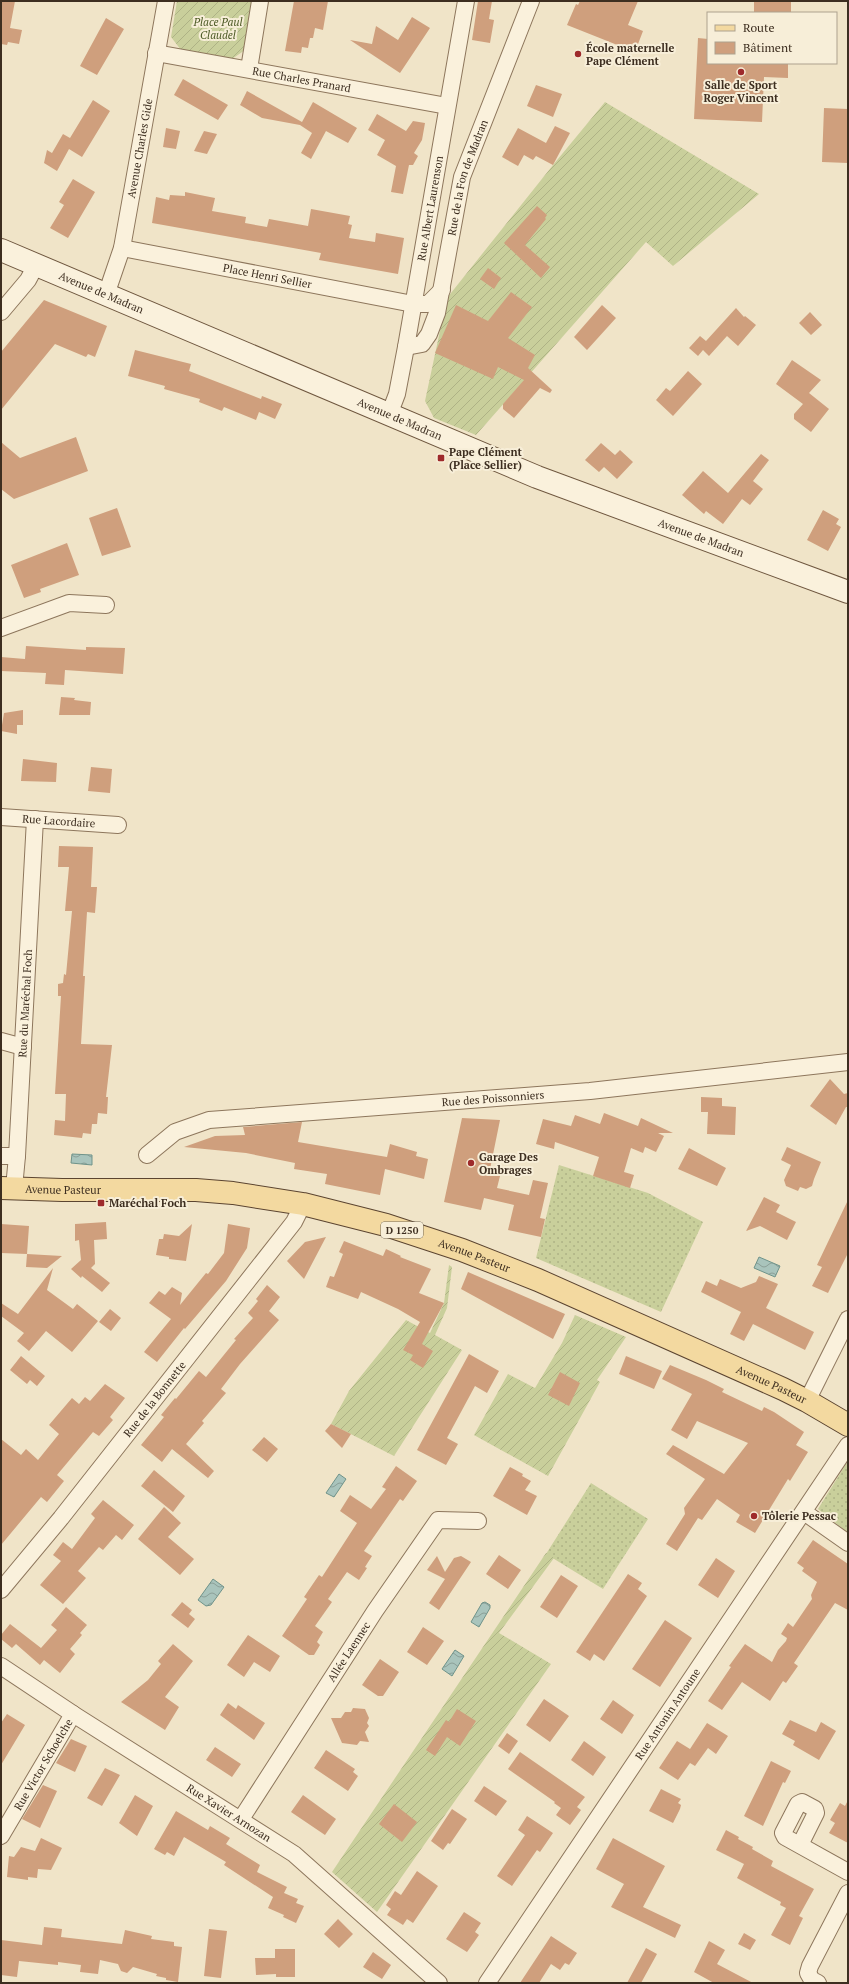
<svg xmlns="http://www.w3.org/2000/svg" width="849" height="1984" font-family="'PT Serif',serif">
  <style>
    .grass { fill: url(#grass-dots) }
    .garden { fill: url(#garden-furrows) }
    .water { fill: url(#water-waves); stroke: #6f938a }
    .building { fill: #cf9f7d }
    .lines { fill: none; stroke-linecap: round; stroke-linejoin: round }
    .street-casing { stroke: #8d765c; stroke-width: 18 }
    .secondary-casing { stroke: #6f573f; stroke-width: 24 }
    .primary-casing { stroke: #5b4430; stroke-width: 24 }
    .street { stroke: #faf1dc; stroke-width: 16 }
    .secondary { stroke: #faf1dc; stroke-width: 22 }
    .primary { stroke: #f3d9a0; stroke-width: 22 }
    .poi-dot { fill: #9e2a2b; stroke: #f7eed8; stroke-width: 1.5 }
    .labels { text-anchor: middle; stroke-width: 4; stroke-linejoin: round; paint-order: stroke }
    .shield { fill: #f7eed8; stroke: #756857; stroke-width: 1 }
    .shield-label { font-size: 10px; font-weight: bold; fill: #3d2e20 }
    .park-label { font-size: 11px; font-style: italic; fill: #4d5a26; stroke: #f7eed8 }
    .poi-label { font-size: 11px; font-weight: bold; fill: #3d2e20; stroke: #f7eed8; text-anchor: start }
    .street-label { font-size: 11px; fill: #3d2e20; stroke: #f7eed8 }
  </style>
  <defs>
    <pattern id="grass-dots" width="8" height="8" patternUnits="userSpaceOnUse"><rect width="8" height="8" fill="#c9cf9b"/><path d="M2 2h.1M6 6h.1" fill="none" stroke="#aeb285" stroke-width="1.8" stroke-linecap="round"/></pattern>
    <pattern id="garden-furrows" width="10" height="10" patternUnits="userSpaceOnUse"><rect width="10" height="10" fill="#c9cf9b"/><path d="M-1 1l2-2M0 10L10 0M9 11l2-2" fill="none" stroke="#aeb285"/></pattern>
    <pattern id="water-waves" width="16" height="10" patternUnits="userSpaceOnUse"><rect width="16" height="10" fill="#a9c4bc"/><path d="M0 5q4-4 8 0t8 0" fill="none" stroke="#8ba098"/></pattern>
  </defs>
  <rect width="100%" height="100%" fill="#f0e4c8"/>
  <path class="grass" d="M559 1165 648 1193 703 1222 661 1312 536 1258Z
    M848 1461V1533L818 1509Z
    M591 1483 648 1519 603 1589 546 1554Z"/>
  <path class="garden" d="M177 1H253L245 50 232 59 181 50 171 37Z
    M605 102 759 194 673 266 646 242 476 435 434 418 425 401 447 298 553 165Z
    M449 1265 452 1267 447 1308 435 1335 462 1350 394 1456 331 1424 349 1391 406 1320 430 1333 444 1303Z
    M575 1315 626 1337 597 1380 600 1382 548 1476 474 1435 508 1374 535 1388 562 1343Z
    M546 1553 554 1558 499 1633 551 1664 377 1912 332 1872Z"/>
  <path class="water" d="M72 1154 92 1155V1165L71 1163Z
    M759 1257 780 1266 775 1277 754 1268Z
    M339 1474 346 1479 334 1497 326 1493Z
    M213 1579 224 1587 211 1605 206 1606 198 1600Z
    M485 1602 490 1605V1608L479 1627 471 1622 482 1603Z
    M455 1650 464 1656 452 1676 442 1669Z"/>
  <path class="building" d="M1 1H15L10 28 22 30 19 44 8 42 7 45 1 44Z
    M294 1H328L323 30 315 28 313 38H310L308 48 302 47 301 53 285 51Z
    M478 1H492L489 19 494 20 490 43 472 40Z
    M580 1H638L628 25 643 31 635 52 567 25 576 4 578 5Z
    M754 1H791V13H754Z
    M412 17 430 28 400 73 350 40 372 44 376 26 398 40Z
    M106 18 124 29 97 75 80 66Z
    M698 38 708 39V63H788V78L764 77 762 122 694 119Z
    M183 79 228 105 218 120 174 95Z
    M536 85 562 94 553 117 527 106Z
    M247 91 302 122 313 102 357 128 348 143 326 131 311 159 301 153 312 133 300 125 262 118 240 105Z
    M93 100 110 111 82 157 69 149 57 171 44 163 47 150 52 153 63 134 70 138Z
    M824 108 848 109V163L822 162Z
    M377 114 406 131 413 121 425 123 422 140 414 153 418 156 413 165H409L403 194 391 192 396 166 377 155 385 140 368 130Z
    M555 126 570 133 553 165 536 156 533 160 524 155 518 166 502 157 518 128 546 143Z
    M166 128 180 131 176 149 163 147Z
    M204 131 217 134 207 154 194 151Z
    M73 179 95 192 68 238 50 228 64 205 59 202Z
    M185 192 215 198 212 211 246 217 245 223 267 227 269 219 308 226 311 209 350 216 348 224 352 225 349 238 375 242 376 233 404 238 398 274 319 260 321 253 152 223 156 197 169 200 170 195 185 196Z
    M537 206 547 215 545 218 546 219 525 245 550 267 541 278 504 243Z
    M488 268 501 278 494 289 480 279Z
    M511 292 532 307 508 338 535 355 528 368 552 390 550 393 540 388 514 418 503 409V404L524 380 498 367 493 379 435 353 456 305 488 321Z
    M44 300 107 326 95 357 88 354 86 357 55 344 1 410V352Z
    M602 305 616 318 587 350 574 337Z
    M736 308 744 317 745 316 756 325 738 346 727 336 709 356 703 350 698 356 689 348 700 336 706 341Z
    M810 312 822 325 811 335 799 323Z
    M135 350 191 364 189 371 261 399 262 396 282 404 275 419 259 412 256 420 224 407 222 411 199 402 200 399 164 389 165 386 128 376Z
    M792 360 821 380 809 393 829 409 811 432 794 419V414L803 404 776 384Z
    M688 371 702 384 673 416 656 400 666 388 670 391Z
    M76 437 88 471 14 499 1 489V442L20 458Z
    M601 443 615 455 620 450 633 462 617 479 604 467 599 472 585 460Z
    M761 454 769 460 753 481 763 489 750 505 742 499 723 524 706 511 704 514 682 495 703 471 728 493Z
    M117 508 131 547 102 556 89 518Z
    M823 510 839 519 836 524 841 527 828 551 807 540Z
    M67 543 79 575 40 589 41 592 24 598 11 565Z
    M26 646 86 650V647L125 648 123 674 65 670 64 685 45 684 46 673 1 671V657L25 659Z
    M61 697 75 698 74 700 91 702 90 715H59Z
    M23 710V725H17V734L1 731 4 713Z
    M23 759 57 763 56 782 21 781Z
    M91 767 112 769 110 793 88 791Z
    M59 846 93 847 91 887H97L95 913 87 912 83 976H85L81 1044 112 1045 106 1097H108L107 1114 98 1113 97 1124H92L91 1134 83 1133 82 1138 54 1135 55 1120 65 1121 66 1094H55L61 996H58V984L63 983 64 974 66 975 72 911H65L69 867H58Z
    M830 1079 844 1094 848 1093V1107H846L836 1125 810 1106Z
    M701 1097 722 1098V1106L736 1107 735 1135 707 1134 708 1112H701Z
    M604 1113 638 1126 641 1118 673 1133H658L664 1136 656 1152 645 1147 643 1153 631 1148 624 1172 634 1175 630 1188 593 1176 599 1157 555 1142 554 1149 536 1144 543 1119 571 1126 575 1115 600 1124Z
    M462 1118 500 1120 489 1174 500 1176 497 1188 529 1195 533 1180 548 1183 540 1218 545 1219 541 1237 508 1230 514 1205 484 1198 481 1210 444 1202Z
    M302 1122 298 1142 387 1157 390 1144 417 1152 416 1156 428 1159 424 1179 385 1169 380 1195 325 1184 327 1174 294 1169 295 1163 246 1153 184 1147 215 1136 245 1135 243 1127Z
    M787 1147 821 1162 814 1179 812 1186 806 1189 800 1187 798 1191 786 1186 784 1180 791 1165 781 1160Z
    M689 1148 726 1168 717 1186 678 1169Z
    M764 1197 780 1205 776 1212 796 1222 787 1240 760 1226 746 1231Z
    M848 1200V1253L828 1293 812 1286 822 1267 817 1265Z
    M106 1222 107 1239 94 1240 95 1264 91 1268 110 1283 102 1292 82 1276 81 1278 71 1269 81 1260 79 1240 75 1241V1224Z
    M1 1224 29 1226 27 1254 1 1253Z
    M192 1224 186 1261 169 1259V1257L156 1255 159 1239H163L164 1234 179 1236Z
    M228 1224 250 1228 247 1248 226 1281 185 1329 184 1328 157 1362 144 1352 171 1319 149 1303 159 1291 165 1295 172 1287 182 1293 180 1305 206 1273 208 1274 224 1253Z
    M326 1237 304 1279 287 1261 305 1242Z
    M344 1241 383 1256 386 1249 401 1256 400 1257 431 1269 419 1293 444 1303 422 1344 433 1351 423 1368 410 1360 413 1355 403 1350 420 1322 398 1309 361 1292 358 1299 326 1287 330 1276 334 1277 343 1254 339 1252Z
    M27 1254 62 1256 47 1268 26 1267Z
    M53 1268 47 1290 73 1309 77 1304 98 1321 72 1352 46 1331 29 1351 17 1341 24 1333 1 1316V1303L18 1314Z
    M468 1272 565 1314 553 1339 461 1289Z
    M759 1276 778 1284 766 1308 814 1332 805 1350 753 1324 744 1341 730 1334 741 1312 701 1292 706 1281 717 1286 720 1279 741 1288 756 1282Z
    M267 1285 280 1297 269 1311 279 1320 240 1364 221 1389 226 1393 202 1421 204 1423 186 1444 214 1471 208 1478 172 1449 162 1462 141 1445 164 1417 161 1415 175 1398 176 1399 199 1371 206 1377 236 1340 234 1339 253 1318 248 1313 258 1301 256 1299Z
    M110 1309 121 1318 111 1331 99 1322Z
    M469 1354 499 1371 487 1393 475 1386 447 1438 458 1444 446 1465 417 1450Z
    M21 1356 45 1376 37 1386 30 1380 27 1384 10 1370Z
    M626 1356 662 1371 654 1389 619 1374Z
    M670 1365 706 1380 724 1389 722 1392 762 1411 764 1407 774 1412 804 1432 796 1445 808 1452 790 1481 788 1479 755 1533 736 1522 740 1515 717 1499 702 1520 698 1518 677 1551 666 1544 685 1514 684 1508 705 1479 666 1454 673 1445 724 1474 748 1443 697 1421 687 1439 671 1430 692 1394 662 1379Z
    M560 1372 580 1383 569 1406 548 1395Z
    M105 1384 125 1398 110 1417 113 1420 99 1436 93 1432 57 1475 64 1481 47 1502 41 1497 1 1545V1439L21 1455 26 1449 38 1460 59 1434 49 1425 72 1398 79 1404 85 1397 90 1401Z
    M331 1424 351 1434 342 1448 325 1431Z
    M264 1437 278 1449 267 1462 252 1450Z
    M396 1466 417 1481 403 1501 400 1499 364 1551 372 1556 365 1567 367 1568 359 1580 347 1572 328 1599 332 1602 315 1626 323 1632 317 1642 320 1645 314 1655H309L282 1636 307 1599 304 1597 319 1575 322 1577 357 1523 340 1511 350 1495 371 1509 386 1489 382 1487Z
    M510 1467 523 1474 522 1476 531 1481 525 1490 537 1496 527 1515 493 1496Z
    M154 1470 185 1496 173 1512 141 1486Z
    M103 1500 134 1525 122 1540 116 1535 103 1550 99 1547 78 1571 86 1578 63 1604 40 1585 61 1561 53 1555 63 1542 72 1549 95 1518 91 1514Z
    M164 1507 181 1523 168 1537 194 1559 180 1575 138 1539Z
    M813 1540 848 1564V1610L835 1603 794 1663 798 1666 786 1683 783 1681 770 1701 742 1682 722 1710 708 1701 731 1667 729 1666 745 1644 772 1662 778 1650 786 1641 787 1638 781 1634 788 1623 793 1627 812 1599 811 1595 817 1582 802 1571 804 1568 797 1563Z
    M499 1555 521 1570 508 1589 486 1574Z
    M437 1556 445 1572 454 1558 461 1556 471 1562 439 1610 429 1603 445 1579 427 1570Z
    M716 1558 735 1571 718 1598 698 1585Z
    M628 1574 642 1583 638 1589 647 1596 604 1661 594 1654 590 1661 576 1652Z
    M561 1575 578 1586 557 1618 540 1607Z
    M182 1602 192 1610 189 1614 195 1619 188 1628 171 1615Z
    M66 1607 87 1625 80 1633 82 1635 70 1649 75 1654 60 1673 44 1660 40 1665 16 1644 12 1648 1 1639V1635L10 1624 41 1648 57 1630 51 1625Z
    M665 1620 692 1638 660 1687 632 1669Z
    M423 1627 444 1641 427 1665 407 1652Z
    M248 1635 280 1656 270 1672 254 1662 244 1677 227 1665Z
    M173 1644 193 1661 165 1697 179 1707 165 1730 121 1702 148 1680 161 1664 158 1661Z
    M380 1659 399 1672 383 1696H378L362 1685Z
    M544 1699 569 1716 550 1742 526 1725Z
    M613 1700 634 1715 622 1734 600 1719Z
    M228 1703 236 1709 238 1705 265 1723 254 1740 220 1715Z
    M353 1708 365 1709 369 1718 367 1723 369 1726 365 1732 369 1742 360 1741 357 1745 342 1743 331 1718H341L345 1712H351Z
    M457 1709 476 1721 460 1746 447 1737 435 1756 426 1750 446 1720 449 1722Z
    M7 1714 25 1725 1 1765V1723Z
    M790 1720 816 1732 821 1722 836 1731 819 1760 793 1745 795 1741 782 1734Z
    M707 1723 728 1736 716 1754 708 1748 695 1766 690 1763 678 1780 659 1768 677 1741 690 1749Z
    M507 1733 518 1741 509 1754 498 1746Z
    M71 1739 87 1746 75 1772 56 1763Z
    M584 1741 606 1757 593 1776 571 1760Z
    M215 1747 241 1764 232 1777 206 1760Z
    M326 1750 355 1769 353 1772 358 1776 348 1791 314 1768Z
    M520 1752 585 1797 577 1807 581 1810 570 1825 556 1815 561 1808 554 1803 555 1802 508 1769Z
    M771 1761 791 1771 785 1783 783 1782 763 1826 744 1816Z
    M105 1768 120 1775 102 1806 87 1798Z
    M43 1785 57 1791 40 1828 22 1819Z
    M484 1786 507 1801 496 1816 474 1801Z
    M661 1789 681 1799 678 1803 681 1805 680 1809 673 1823 649 1811Z
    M135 1795 153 1806 137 1836 119 1823Z
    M303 1795 336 1819 325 1835 291 1812Z
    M848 1800V1843L829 1833 835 1823 830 1820 840 1803 845 1806Z
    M394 1804 417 1822 402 1842 379 1824Z
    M452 1809 467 1819 450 1844 448 1843 443 1850 431 1841Z
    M176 1811 208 1830 210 1826 230 1838 226 1844 260 1865 257 1872 287 1887 284 1893 298 1899 296 1903 304 1906 296 1923 283 1917 284 1915 268 1908 273 1897 224 1865 226 1862 184 1837 174 1856 167 1852 165 1855 154 1849Z
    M527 1816 553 1833 540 1852 537 1850 512 1886 497 1876 525 1835 518 1830Z
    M726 1830 739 1837 738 1839 753 1847 752 1849 773 1861 771 1866 814 1889 799 1916 803 1918 790 1945 771 1935 786 1908 780 1905 781 1902 737 1878 744 1864 716 1850Z
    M41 1838 62 1848 51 1870 38 1869 37 1878 28 1877V1880L7 1877 9 1856 14 1857 21 1847 35 1851Z
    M613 1838 665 1866 643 1907 681 1925 675 1938 611 1907 624 1884 596 1869Z
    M417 1871 438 1886 413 1923 407 1919 403 1925 387 1915 391 1909 386 1905 395 1891 401 1895Z
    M464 1912 481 1923 475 1932 479 1935 467 1952 446 1939Z
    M338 1919 353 1934 339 1948 324 1934Z
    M44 1927 62 1929 61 1937 122 1944 125 1930 152 1936 151 1939 174 1942V1946L182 1947 178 1982 166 1980V1978L156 1976 157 1974 133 1967 127 1973 121 1971 118 1964 100 1960 98 1974 80 1972 81 1965 58 1962V1965L19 1961 17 1977 1 1975V1940L42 1945Z
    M209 1929 227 1931 221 1978 204 1976Z
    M744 1933 756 1940 750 1950 738 1944Z
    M551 1936 577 1953 569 1965 565 1963 560 1970 551 1964 539 1983H520Z
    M709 1941 725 1950 717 1964 753 1983H714L694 1972Z
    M646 1948 657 1954 641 1983H627Z
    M275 1949H295V1977H276V1974L256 1975 255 1958H275Z
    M373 1952 391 1965 382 1979 363 1967Z"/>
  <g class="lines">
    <g class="street-casing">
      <g id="street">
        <path id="s1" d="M156 53 447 106"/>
        <path d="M249 69 260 1"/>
        <path id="s2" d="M122 248 413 304H428L442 290"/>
        <path id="s3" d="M106 295 122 248 166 1"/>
        <path d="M1 312 28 280 36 265"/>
        <path id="s4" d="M406 347 422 344 429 334 437 313 462 177 531 1"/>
        <path id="s5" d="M389 415 397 394 406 347 466 1"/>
        <path d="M1 628 69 603 106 605"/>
        <path id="s6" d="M1 817 118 825"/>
        <path d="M1 1041 23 1047"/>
        <path id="s7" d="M147 1155 175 1132 209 1120 590 1091 848 1062"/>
        <path d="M1 1156H17"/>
        <path id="s8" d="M14 1188 17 1156 35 819"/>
        <path d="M807 1401 848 1319"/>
        <path d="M804 1512 848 1543"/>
        <path id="s9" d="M1 1590 61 1518 294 1222 303 1204"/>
        <path id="s10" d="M1 1666 73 1714 294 1854 439 1983"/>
        <path id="s11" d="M241 1819 375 1611 438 1520 478 1521"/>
        <path id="s12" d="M1 1836 73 1714"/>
        <path d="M800 1845 816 1813 815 1809 802 1802 798 1804 783 1833 785 1837 848 1872"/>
        <path id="s13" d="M487 1983 848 1445"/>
        <path d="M818 1983 812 1980 808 1973 810 1966 848 1893"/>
      </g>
    </g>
    <g class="secondary-casing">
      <g id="secondary">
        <path id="s14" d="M1 250 537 477 848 592"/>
      </g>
    </g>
    <g class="primary-casing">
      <g id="primary">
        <path id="s15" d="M1 1188 62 1190H196L233 1193 303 1204 386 1225 462 1250 538 1280 783 1389 807 1401 848 1425"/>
      </g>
    </g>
    <use href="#street" class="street"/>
    <use href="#secondary" class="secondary"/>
    <use href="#primary" class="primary"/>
  </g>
  <g class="poi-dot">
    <circle cx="578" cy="54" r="4"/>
    <circle cx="741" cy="72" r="4"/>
    <rect x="437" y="454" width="8" height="8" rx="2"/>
    <circle cx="471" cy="1163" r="4"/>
    <rect x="97" y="1199" width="8" height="8" rx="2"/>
    <circle cx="754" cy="1516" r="4"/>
  </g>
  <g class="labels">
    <rect class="shield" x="381" y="1222" width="42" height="16" rx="3"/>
    <g class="shield-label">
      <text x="402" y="1234">D 1250</text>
    </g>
    <g class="park-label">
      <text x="218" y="26">Place Paul<tspan x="218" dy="13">Claudel</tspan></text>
    </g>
    <g class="poi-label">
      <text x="586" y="52">École maternelle<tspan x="586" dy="13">Pape Clément</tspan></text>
      <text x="741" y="89" text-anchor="middle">Salle de Sport<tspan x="741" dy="13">Roger Vincent</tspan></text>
      <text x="449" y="456">Pape Clément<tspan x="449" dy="13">(Place Sellier)</tspan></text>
      <text x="479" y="1161">Garage Des<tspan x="479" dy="13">Ombrages</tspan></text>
      <text x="109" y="1207">Maréchal Foch</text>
      <text x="762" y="1520">Tôlerie Pessac</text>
    </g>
    <g class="street-label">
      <text dy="4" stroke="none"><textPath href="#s1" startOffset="148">Rue Charles Pranard</textPath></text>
      <text dy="4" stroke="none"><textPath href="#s3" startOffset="151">Avenue Charles Gide</textPath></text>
      <text dy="4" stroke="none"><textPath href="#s4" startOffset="190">Rue de la Fon de Madran</textPath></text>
      <text dy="4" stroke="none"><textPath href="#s5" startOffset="211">Rue Albert Laurenson</textPath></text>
      <text dy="4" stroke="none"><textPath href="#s2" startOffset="148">Place Henri Sellier</textPath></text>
      <text dy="4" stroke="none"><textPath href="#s14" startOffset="109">Avenue de Madran</textPath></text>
      <text dy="4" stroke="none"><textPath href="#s14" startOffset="433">Avenue de Madran</textPath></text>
      <text dy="4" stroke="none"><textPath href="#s14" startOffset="757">Avenue de Madran</textPath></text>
      <text dy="4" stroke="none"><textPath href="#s6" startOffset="58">Rue Lacordaire</textPath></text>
      <text dy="4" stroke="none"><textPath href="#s8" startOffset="185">Rue du Maréchal Foch</textPath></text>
      <text dy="4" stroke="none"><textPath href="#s7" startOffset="357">Rue des Poissonniers</textPath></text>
      <text dy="4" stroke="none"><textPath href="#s15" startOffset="62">Avenue Pasteur</textPath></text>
      <text dy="4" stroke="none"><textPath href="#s15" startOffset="482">Avenue Pasteur</textPath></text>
      <text dy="4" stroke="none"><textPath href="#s15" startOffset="806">Avenue Pasteur</textPath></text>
      <text dy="4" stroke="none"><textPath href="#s9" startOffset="245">Rue de la Bonnette</textPath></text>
      <text dy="4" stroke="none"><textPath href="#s11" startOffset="199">Allée Laennec</textPath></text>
      <text dy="4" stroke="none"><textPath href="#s13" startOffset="324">Rue Antonin Antoune</textPath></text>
      <text dy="4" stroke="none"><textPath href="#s12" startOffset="83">Rue Victor Schoelche</textPath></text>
      <text dy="4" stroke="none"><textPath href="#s10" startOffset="271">Rue Xavier Arnozan</textPath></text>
    </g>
  </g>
  <rect width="849" height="1984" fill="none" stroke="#3d2e20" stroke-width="4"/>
  <rect x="707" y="12" width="130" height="52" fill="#f7eed8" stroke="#ada18e"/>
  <rect x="715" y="25" width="20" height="6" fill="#f3d9a0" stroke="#ada18e"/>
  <text x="743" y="32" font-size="12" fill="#3d2e20">Route</text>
  <rect x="715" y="42" width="20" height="12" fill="#cf9f7d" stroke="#ada18e"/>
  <text x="743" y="52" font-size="12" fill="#3d2e20">Bâtiment</text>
</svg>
